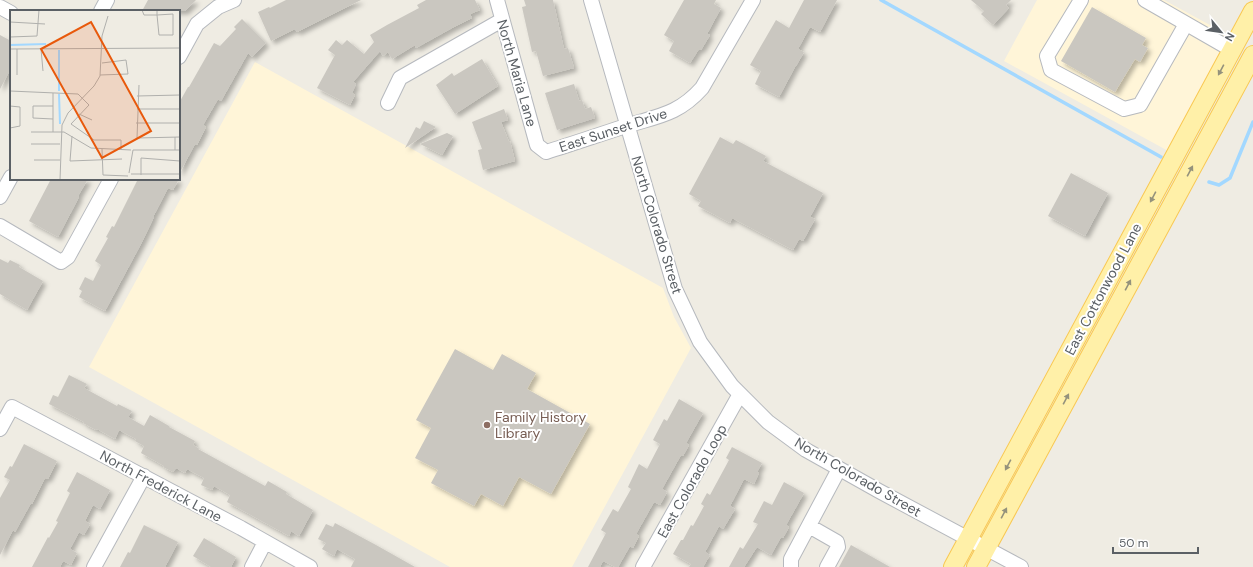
<svg xmlns="http://www.w3.org/2000/svg" width="1253" height="567" font-family="'DM Sans',sans-serif">
  <style>
    .commercial { fill: #fff5d8 }
    .lines { fill: none; stroke-linecap: round; stroke-linejoin: round }
    .stream { stroke: #a3d8ff; stroke-width: 3.5 }
    .building { fill: #cac7c0; filter: url(#shadow) }
    .minor-casing { stroke: #b6b9be; stroke-width: 16 }
    .major-casing { stroke: #f9c852; stroke-width: 20 }
    .minor { stroke: #fff; stroke-width: 14 }
    .major { stroke: #fff0a8; stroke-width: 18 }
    .oneway { fill: #94927c }
    .education-dot { fill: #8d6e63; stroke: #fff; stroke-width: 1.5 }
    .labels { text-anchor: middle; stroke-width: 4; stroke-linejoin: round; paint-order: stroke }
    .street-label { font-size: 14px; fill: #5b6065; stroke: #fff }
    .education-label { font-size: 14px; fill: #785e54; stroke: #fff; text-anchor: start }
    .inset-river { fill: none; stroke: #a3d8ff; stroke-width: 2 }
    .inset-road { fill: none; stroke: #b0b0ad; stroke-width: 1 }
    .view { fill: #e8590c; fill-opacity: 0.15; stroke: #e8590c; stroke-width: 2 }
    .inset-edge { fill: none; stroke: #5b6065; stroke-width: 2 }
  </style>
  <defs>
    <filter id="shadow"><feDropShadow dx="3.5" dy="3.5" stdDeviation="2" flood-color="#0004"/></filter>
  </defs>
  <rect width="100%" height="100%" fill="#efece3"/>
  <path class="commercial" d="M1037 0H1164L1232 37 1170 152 1004 61Z
    M255 62 663 288 674 317 691 348 572 567H450L89 367Z"/>
  <g class="lines">
    <path class="stream" d="M881 0 1161 157
      M1209 182 1219 185 1230 178 1253 122"/>
  </g>
  <path class="building" d="M148 0H196L185 11H142Z
    M286 0H361L297 32 295 29 271 41 258 12 269 7 270 8Z
    M426 0H475L480 10 470 14 472 18 452 28 416 48 415 45 392 59 388 52 383 56 380 51 353 82 356 84 352 93 355 95 350 105 317 88 335 55 328 50 336 40 342 45 347 40 364 54 374 42 370 35 387 25 419 8 417 5Z
    M524 0H553L564 49 568 48 574 68 543 76 536 51 532 52 522 7 526 6Z
    M684 0H716L714 4 721 8 707 34 710 35 701 50 699 49 690 63 669 51 674 41 664 35Z
    M804 0H837L820 32 810 27 798 49 804 52 796 66V65L779 97 755 84 761 71 750 65 776 20 789 28Z
    M971 0H1011L1006 5 1009 8 993 25 981 14 984 11Z
    M1092 7 1146 38 1142 45 1148 48 1140 62 1135 59 1115 92 1061 61Z
    M242 19 266 43 252 57 248 53 221 101 218 99 203 125 206 127 197 145 195 144 179 174V103L188 87H189L214 43 220 46 236 29 234 27Z
    M0 35 11 41V68L0 89Z
    M482 59 498 86 455 114 436 85 452 73 454 76Z
    M574 84 579 101 582 100 585 109 591 107 595 118 557 130 545 93Z
    M504 109 508 120 501 122 509 142 510 141 515 161 483 170 478 150 482 149 472 122Z
    M424 121 436 127 405 148 416 127 420 129Z
    M447 133 453 136 442 155 420 144Z
    M720 137 733 144 736 140 766 156 763 161 823 193 810 217 815 219 803 241 799 239 793 250 732 218 730 223 698 206 701 201 689 194Z
    M1071 173 1108 193 1085 236 1048 216Z
    M51 179H88L78 196 79 197 58 237 29 221Z
    M138 179H179L173 190 168 188 153 217H154L142 242 105 311 79 297 82 291 79 289 85 277 93 281 101 265 95 261 108 238 106 237 112 226 114 227Z
    M0 259 8 263 10 260 20 265 19 267 43 281 27 310 0 294Z
    M455 349 493 370 502 354 536 373 527 389 590 424 551 494 519 477 503 506 481 494 474 506 431 483 438 470 415 458 431 428 416 420Z
    M69 375 87 384 84 388 117 406 118 404 132 411 128 417 144 426 150 415 169 426V427L195 441 193 445 198 448V449L265 486 268 481 287 492 286 494 313 510 299 536 291 531 289 536 227 502 230 495 214 486 212 490 201 485 204 478 187 469 185 473 176 468 173 472 163 467 164 466 141 453 144 446 135 441 136 439 119 430 115 439 97 429 96 430 83 423 84 422 49 404 53 395 58 397Z
    M679 399 703 413 686 443 689 445 683 456 681 455 662 489 667 492 660 505 654 502 636 534 639 536 633 548 630 546 618 567H615L603 561 600 567H588L606 533 601 530 613 509 618 512 631 489 628 487 639 464 647 469 660 444 653 440 664 419 667 421Z
    M24 444 57 461 48 479 45 478 32 504 31 503 15 532 13 530 0 555V498L10 480 4 477 10 466 12 467Z
    M732 447 762 463 757 472 759 473 754 484 744 479 730 506 735 509 723 529 719 526 705 552 710 555 703 567H689L691 564 673 554 681 540H683L691 525 693 526 704 506 701 504 707 493 710 495 729 460 726 458Z
    M77 472 110 490 100 509 93 505 85 521 90 524 84 535 79 532 70 549 77 553 71 565 63 561 60 567H32L48 537 49 538 58 522 56 521 70 493 67 491Z
    M784 482 804 493 786 525 789 527 783 538 781 537 771 555 757 547 744 567H729L740 547 743 549 758 524 753 522 764 501 772 505Z
    M335 523 376 545 415 567H351L355 559 337 549 334 556 322 549 326 543 318 539 326 524 333 527Z
    M144 525 178 542 165 567H120L128 552 130 553Z
    M204 538 236 557 231 567H211L193 556Z
    M851 545 890 567H839Z"/>
  <g class="lines">
    <g class="minor-casing">
      <path id="minor" d="M497 0 537 145 546 152C572 144 598 135 623 127 656 116 677 116 702 88L753 0
        M591 0 675 289 700 342 732 386 768 422 806 450 879 491 1021 567
        M1081 0 1047 56 1051 70 1124 109 1140 105 1186 24
        M1145 0 1232 50
        M0 7 11 13
        M101 11 107 0
        M179 57 197 24 218 7 234 0
        M388 103 400 78 502 20
        M0 197 11 177
        M0 226 61 262 68 257 111 179
        M0 429 12 407 241 528 310 567
        M809 526 837 542 838 547 827 567
        M94 567 144 476
        M252 567 265 542
        M643 567 740 394
        M791 567V559L839 469"/>
    </g>
    <g class="major-casing">
      <path id="major" d="M953 567 1253 11
        M976 567 1253 55"/>
    </g>
    <use href="#minor" class="minor"/>
    <use href="#major" class="major"/>
  </g>
  <defs><path id="oneway-solid" d="M-6-.8H1V-3.2L6.5 0L1 3.2V.8H-6Z"/></defs>
  <g class="oneway">
    <use href="#oneway-solid" transform="translate(1221 70) rotate(118)"/>
    <use href="#oneway-solid" transform="translate(1190 171) rotate(-62)"/>
    <use href="#oneway-solid" transform="translate(1153 197) rotate(118)"/>
    <use href="#oneway-solid" transform="translate(1128 285) rotate(-62)"/>
    <use href="#oneway-solid" transform="translate(1066 399) rotate(-62)"/>
    <use href="#oneway-solid" transform="translate(1008 465) rotate(118)"/>
    <use href="#oneway-solid" transform="translate(1004 513) rotate(-62)"/>
  </g>
  <circle class="education-dot" cx="487" cy="425" r="4"/>
  <g class="labels">
    <g class="street-label">
      <text transform="translate(517 73) rotate(74)" y="5">North Maria Lane</text>
      <text transform="translate(613 130) rotate(-18)" y="5">East Sunset Drive</text>
      <text transform="translate(657 225) rotate(73)" y="5">North Colorado Street</text>
      <text transform="translate(1103 289) rotate(-62)" y="5">East Cottonwood Lane</text>
      <text transform="translate(858 477) rotate(30)" y="5">North Colorado Street</text>
      <text transform="translate(692 481) rotate(-61)" y="5">East Colorado Loop</text>
      <text transform="translate(161 486) rotate(28)" y="5">North Frederick Lane</text>
    </g>
    <g class="education-label">
      <text x="495" y="422">Family History<tspan x="495" dy="16">Library</tspan></text>
    </g>
  </g>
  <g transform="translate(10 10)">
    <rect width="170" height="170" fill="#efece3"/>
    <path class="inset-river" d="M0 35 36 34M49 81V40M49 84 50 114"/>
    <path class="inset-road" d="M132 0 134 5H147V0M163 4V25H149L147 5ZM0 12 35 14M0 27 27 26 29 0M0 39 170 38M31 39 33 61M7 65V39M90 65 118 64 116 50 92 53M129 75 127 128 170 127M0 81 68 84 79 95 61 114 84 130H111V139M43 83V122M127 86 170 85M0 96 10 97V116L0 118M43 96H23V108L43 109M127 99H170M69 104 82 110M126 113H170M21 122H54L81 138 121 140M62 126 60 151 112 149M165 127V140M21 134H50M92 139 93 165 118 166M123 140H170M24 150H50M119 163 123 140M121 164H170M131 165V148L170 151M50 170 52 115 58 103 84 76 90 66 92 26 98 6"/>
    <path class="view" d="M81 12 141 121 92 148 31 39Z"/>
    <rect width="170" height="170" class="inset-edge"/>
  </g>
  <g transform="translate(1221 32) rotate(119)" stroke="#ffffff" stroke-width="3" paint-order="stroke">
  <path d="M0-3L7 15L0 10L-7 15Z" fill="#5b6065"/>
  <text y="-6" font-size="11" font-weight="bold" text-anchor="middle" fill="#5b6065">N</text>
  </g>
  <path d="M1113 547v6h85v-6" fill="none" stroke="#5b6065" stroke-width="2"/>
  <text x="1119" y="547" font-size="12" fill="#5b6065" stroke="#ffffff" stroke-width="3" paint-order="stroke">50 m</text>
</svg>
